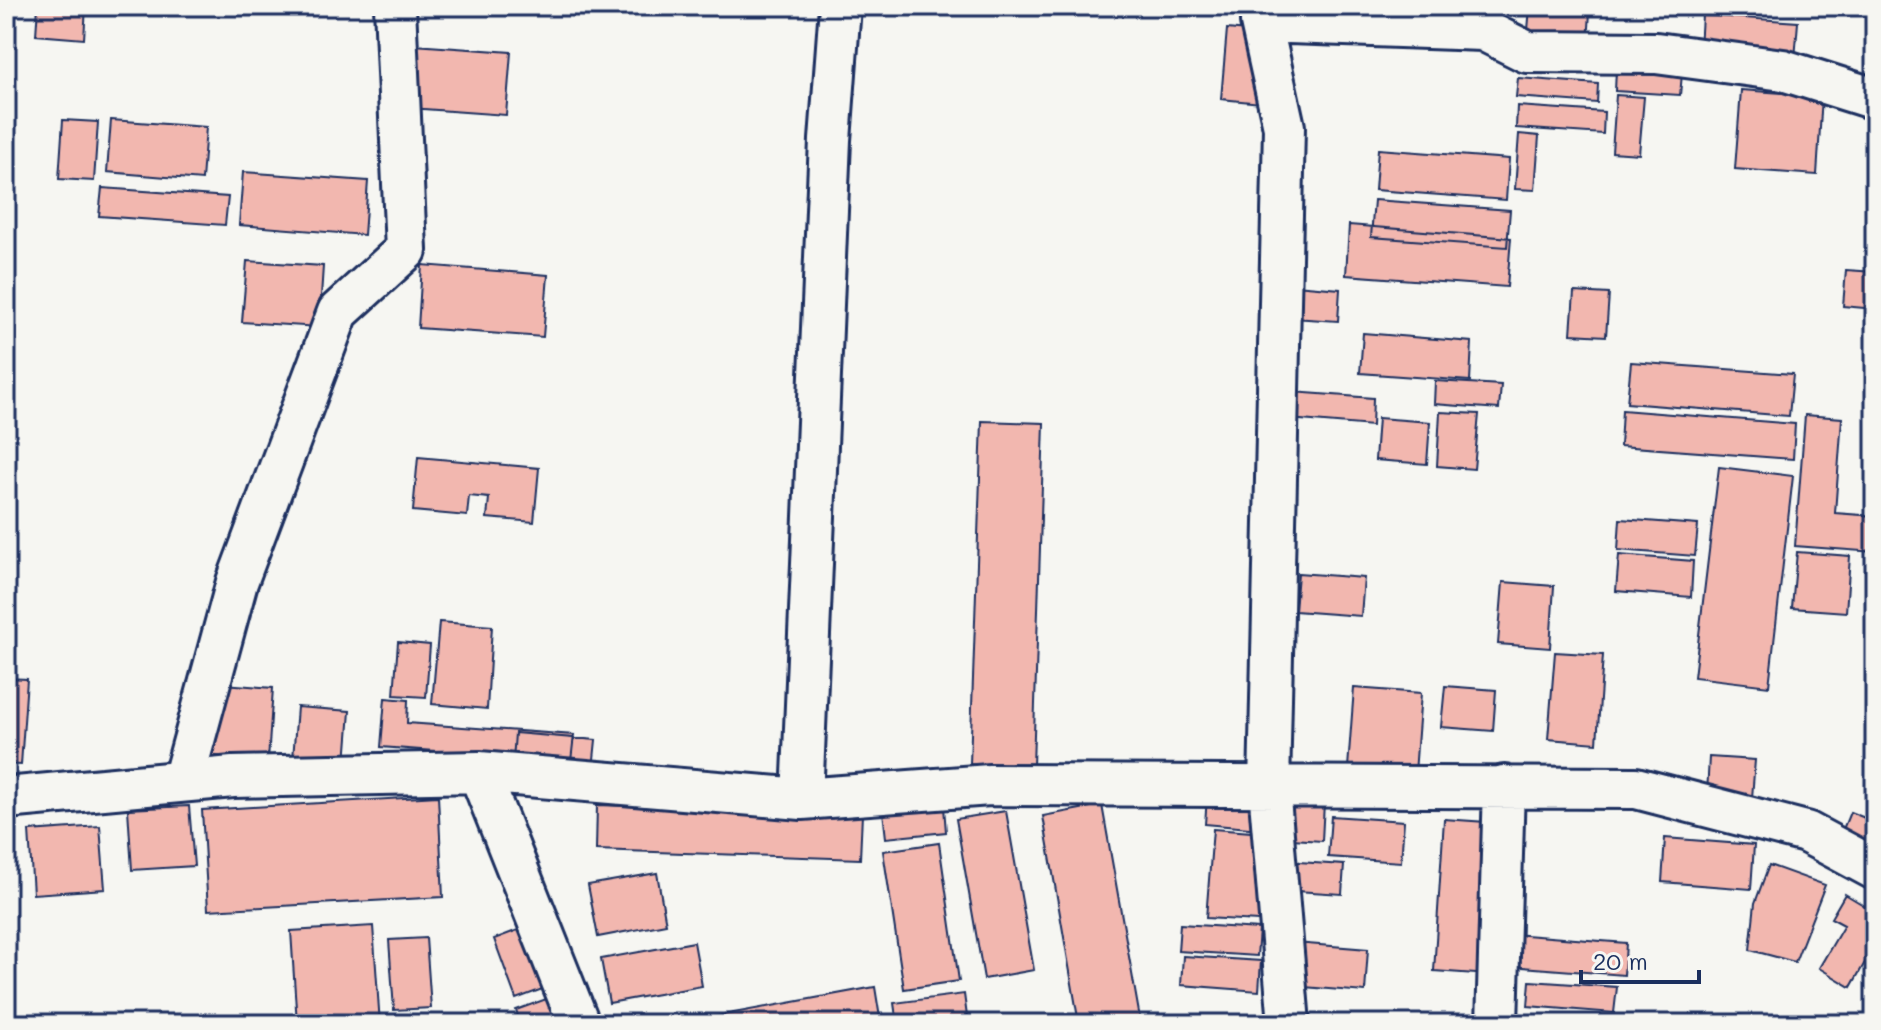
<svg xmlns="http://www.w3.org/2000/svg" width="1881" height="1030" font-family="Mali,sans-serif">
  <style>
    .building { fill: #f2b7af; stroke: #1b2f5e; stroke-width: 2 }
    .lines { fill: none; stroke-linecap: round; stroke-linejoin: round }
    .minor-casing { stroke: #1b2f5e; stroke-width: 46 }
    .minor { stroke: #f6f6f2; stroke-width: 40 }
  </style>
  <rect width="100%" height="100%" fill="#f6f6f2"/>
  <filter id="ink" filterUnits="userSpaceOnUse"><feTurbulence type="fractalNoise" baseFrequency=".0125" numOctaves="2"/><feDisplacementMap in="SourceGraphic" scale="16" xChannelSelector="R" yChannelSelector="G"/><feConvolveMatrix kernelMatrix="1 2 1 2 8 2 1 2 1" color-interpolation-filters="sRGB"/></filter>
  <g filter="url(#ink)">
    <path class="building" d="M38 6H86L84 39 36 35Z
      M1798 6H1854V13L1798 10Z
      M1530 7 1590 12 1587 58 1526 53Z
      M1702 15 1798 22 1794 71 1699 65Z
      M1227 29 1267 33 1261 103 1221 99Z
      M414 45 511 52 506 115 410 108Z
      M1871 50 1875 51V76H1870Z
      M1616 69 1682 74 1680 95 1615 91Z
      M1518 78 1598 84 1597 103 1516 97Z
      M1741 90 1822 96 1817 175 1735 169Z
      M1616 95 1644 97 1639 154 1612 152Z
      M1517 106 1604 112 1603 134 1516 128Z
      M63 120 98 122 94 181 59 179Z
      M111 120 206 127 202 180 107 172Z
      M1519 134 1539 136 1535 190 1515 189Z
      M1378 149 1509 159 1506 200 1375 190Z
      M243 172 368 181 364 235 239 225Z
      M102 188 228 197 225 225 99 216Z
      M1374 200 1510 210 1507 247 1371 237Z
      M1349 225 1511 238 1507 287 1346 275Z
      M247 261 323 266 319 327 242 322Z
      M422 265 548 275 543 337 418 328Z
      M1846 270 1875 272V309L1843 306Z
      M1295 285 1340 289 1338 321 1293 318Z
      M1574 292 1609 294 1606 336 1571 334Z
      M1363 333 1472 342 1470 381 1360 373Z
      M1631 362 1793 374 1789 416 1627 403Z
      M1435 381 1501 385 1499 409 1434 404Z
      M1292 392 1373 398 1372 426 1289 419Z
      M1622 410 1795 424 1793 459 1620 446Z
      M1440 412 1479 414 1474 469 1437 466Z
      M1805 415 1842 418 1835 513 1875 516V552L1795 546Z
      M1378 418 1430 422 1427 464 1375 460Z
      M982 421 1044 423 1033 766 970 764Z
      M418 457 539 468 534 522 487 518 489 498 469 496 467 516 413 511Z
      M1719 467 1793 476 1769 686 1694 677Z
      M1620 519 1698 525 1695 556 1618 550Z
      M1797 552 1850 556 1846 612 1792 608Z
      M1619 555 1693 561 1691 597 1616 591Z
      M1298 573 1364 578 1361 616 1295 611Z
      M1503 582 1554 586 1550 648 1498 644Z
      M439 622 492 626 487 709 432 704Z
      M398 642 430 645 426 697 394 695Z
      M1555 652 1603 655 1597 743 1548 739Z
      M6 678 27 679 21 765 6 764Z
      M211 683 273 688 268 760 205 755Z
      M1445 686 1496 690 1493 731 1441 727Z
      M1354 688 1421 693 1414 786 1347 781Z
      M385 698 408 700 407 723 574 735 571 761 381 747Z
      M297 707 350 711 346 763 293 759Z
      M515 733 596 740 593 769 513 761Z
      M1709 757 1755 760 1752 798 1707 794Z
      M438 796 443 897 208 910 202 810Z
      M1207 796 1262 800 1260 829 1205 824Z
      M1279 800 1324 802 1322 841 1277 838Z
      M597 805 862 814 860 859 596 850Z
      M1102 805 1141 1024H1079L1043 816Z
      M189 806 194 866 132 870 128 809Z
      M944 807 946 832 886 838 883 812Z
      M1006 811 1034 970 984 979 956 819Z
      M1850 812 1875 822V860L1837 844Z
      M1331 816 1404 821 1401 862 1328 857Z
      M1444 819 1500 823 1490 975 1434 971Z
      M100 826 105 889 33 894 29 831Z
      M1213 829 1264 833 1258 921 1206 918Z
      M1665 838 1754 845 1751 889 1662 882Z
      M939 843 959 981 904 989 883 851Z
      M1283 861 1344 865 1342 894 1281 890Z
      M1769 865 1825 885 1795 962 1750 950 1755 903Z
      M657 873 666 924 598 937 588 885Z
      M1845 894 1875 912V945L1851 987 1819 968 1844 925 1831 918Z
      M534 924 556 984 516 999 494 939Z
      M1180 924 1259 929 1257 956 1178 951Z
      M373 926 380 1024H297L291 931Z
      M1513 934 1626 943 1624 975 1510 966Z
      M426 938 431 1008 394 1010 389 940Z
      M694 942 702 986 609 1003 601 959Z
      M1295 943 1368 949 1365 992 1292 986Z
      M1183 956 1261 961 1259 991 1181 985Z
      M1530 981 1617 987 1614 1013 1528 1006Z
      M875 987 881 1024H674Z
      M560 994 570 1024H521L516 1010Z
      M964 994 968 1024H897L894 1003Z
      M1733 1015 1823 1023V1024H1732Z"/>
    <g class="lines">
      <g class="minor-casing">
        <path id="minor" d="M1263 6 1261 22 1284 127 1269 787 1289 1024
          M1261 22 1483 30 1527 52 1656 53 1783 70 1875 99
          M479 772 579 1024
          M183 781 237 582 338 312 406 250 395 6
          M6 798 233 777 479 772 802 799 990 785 1636 788 1806 832 1875 869
          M802 799 830 140 840 6
          M1497 1024 1504 786"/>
      </g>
      <use href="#minor" class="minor"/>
    </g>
  </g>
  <rect width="1881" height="1030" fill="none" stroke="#f6f6f2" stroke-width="32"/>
  <rect x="16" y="16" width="1849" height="998" fill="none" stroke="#1b2f5e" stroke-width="3" filter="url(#ink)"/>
  <path d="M1581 970v12h118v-12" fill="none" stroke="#1b2f5e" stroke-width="4"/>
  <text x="1593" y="970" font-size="24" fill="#1b2f5e" stroke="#f6f6f2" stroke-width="6" paint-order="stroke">20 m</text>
</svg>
